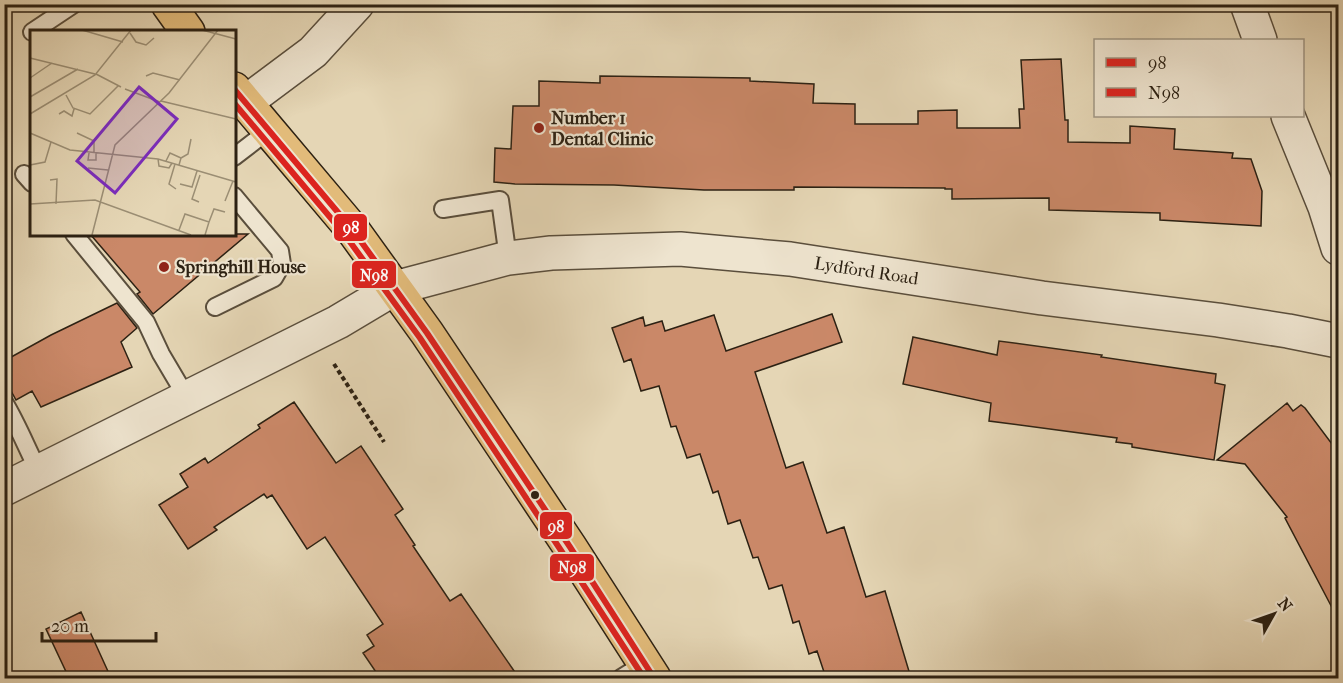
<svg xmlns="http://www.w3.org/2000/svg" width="1343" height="683" font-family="'IM FELL French Canon',serif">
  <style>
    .building { fill: #ca8868; stroke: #2c2113; stroke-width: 1.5 }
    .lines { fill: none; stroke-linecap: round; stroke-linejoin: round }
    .service-casing { stroke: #5a4e3c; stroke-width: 20 }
    .minor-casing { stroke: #5a4e3c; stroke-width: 36 }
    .tertiary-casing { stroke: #5a4e3c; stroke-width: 36 }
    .primary-casing { stroke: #2c2113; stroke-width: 36 }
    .path { stroke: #2c2113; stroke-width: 4; stroke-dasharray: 4.5 3; stroke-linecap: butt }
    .service { stroke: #eee4cf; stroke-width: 16 }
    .minor { stroke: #eee4cf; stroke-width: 33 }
    .tertiary { stroke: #eee4cf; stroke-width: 33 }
    .primary { stroke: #e2bb7a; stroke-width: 33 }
    .bus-1-casing { stroke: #eee4cf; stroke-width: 10 }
    .bus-2-casing { stroke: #eee4cf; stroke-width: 10 }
    .bus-1 { stroke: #dc241f; stroke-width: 6 }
    .bus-2 { stroke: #dc241f; stroke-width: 6 }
    .poi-dot { fill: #8f2418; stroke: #eee4cf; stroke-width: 2 }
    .bus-dot { fill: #2c2113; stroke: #eee4cf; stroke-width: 2 }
    .labels { text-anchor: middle; stroke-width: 4.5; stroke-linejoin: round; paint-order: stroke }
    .poi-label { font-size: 18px; font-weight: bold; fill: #2c2113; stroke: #eee4cf; text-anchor: start }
    .street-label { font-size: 18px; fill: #2c2113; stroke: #eee4cf }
    .inset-road { fill: none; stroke: #9b8e74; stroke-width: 1.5 }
    .view { fill: #7b2cbf; fill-opacity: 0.15; stroke: #7b2cbf; stroke-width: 3 }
    .inset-edge { fill: none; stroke: #2c2113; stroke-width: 3 }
    .line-badge { stroke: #eee4cf; stroke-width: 2 }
    .badge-label { font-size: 16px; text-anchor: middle; font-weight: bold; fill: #fff }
  </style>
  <rect width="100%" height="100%" fill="#e5d6b5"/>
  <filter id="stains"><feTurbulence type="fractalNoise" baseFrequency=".00333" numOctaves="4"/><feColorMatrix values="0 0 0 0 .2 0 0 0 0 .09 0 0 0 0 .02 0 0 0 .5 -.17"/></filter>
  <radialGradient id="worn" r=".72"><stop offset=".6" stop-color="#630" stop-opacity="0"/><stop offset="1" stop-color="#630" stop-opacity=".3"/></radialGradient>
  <path class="building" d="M1061 59 1065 120H1068V142L1130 143V126L1175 129 1174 149 1233 153 1232 158 1251 159 1262 191 1261 226 1160 220V213L1049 210V198L952 199V189H945V188L794 187V190H704L614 185 515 184 494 182 495 148 511 149 513 106H539V81L600 83V76L750 78V81L814 84 813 103 855 104V124H918V111L957 110V128H1020L1019 109H1024L1021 60Z
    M90 234H248L153 314 137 294 140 292Z
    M117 303 137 328 121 342 132 367 41 407 32 391 16 400 4 378V361L51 335Z
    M832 314 842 342 755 372 786 468 803 462 827 533 844 527 866 597 885 591 911 678H826L817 651 809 654 799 621 793 623 782 585 769 589 758 557 753 558 740 520 728 524 718 491 713 493 700 454 687 458 676 426 671 427 659 386 641 391 631 359 624 362 612 328 643 317 645 326 662 321 665 331 714 315 726 351Z
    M913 337 997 355 999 341 1102 355 1101 357 1216 374 1215 383 1225 385 1214 460 1132 447V444L1116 442 1117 438 989 421 991 403 903 384Z
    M294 402 336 463 361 446 403 509 395 515 415 545 413 546 450 601 461 594 519 678H380L363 653 374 646 367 635 383 624 325 537 307 549 272 495 267 498 264 494 214 527 217 530 188 549 159 505 188 487 180 474 205 458 208 463 260 428 258 425Z
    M1287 403 1293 411 1301 405 1305 408 1338 452V619L1285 518 1287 517 1245 464 1217 460Z
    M81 612 111 678H69L46 629Z"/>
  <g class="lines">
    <g class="service-casing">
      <path id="service" d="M32 32 74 4
        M234 157 269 130
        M24 174 32 183
        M443 209 500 200 508 258
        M74 234 146 322 161 354 187 398
        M215 307 274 278 282 264 280 251 234 196
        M4 402C18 425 27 449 39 472
        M621 678 645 663"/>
    </g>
    <g class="minor-casing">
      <g id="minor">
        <path d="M1247 4 1260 40"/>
        <path d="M246 102 313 52 357 4"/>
        <path d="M1288 116 1325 207 1338 248"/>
        <path id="s1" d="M395 288 508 258 551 253 680 249 790 259 1042 298 1218 320 1288 331 1338 341"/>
      </g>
    </g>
    <g class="tertiary-casing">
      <path id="tertiary" d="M4 489 338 322 395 288"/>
    </g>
    <g class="primary-casing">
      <path id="primary" d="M168 4 188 32
        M234 89 352 229 427 333 570 547 654 678"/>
    </g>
    <path class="path" d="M334 364 384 442"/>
    <use href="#service" class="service"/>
    <use href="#minor" class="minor"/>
    <use href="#tertiary" class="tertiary"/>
    <use href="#primary" class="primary"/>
    <g class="bus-1-casing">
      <path id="bus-1" d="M234 89 352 229 427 333 570 547 654 678"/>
    </g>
    <g class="bus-2-casing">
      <path id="bus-2" d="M234 103 345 235 420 338 562 552 644 678"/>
    </g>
    <use href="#bus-1" class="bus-1"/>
    <use href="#bus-2" class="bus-2"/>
  </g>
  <g class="poi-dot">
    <circle cx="539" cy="128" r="6"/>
    <circle cx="164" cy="267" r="6"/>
  </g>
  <circle class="bus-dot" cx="535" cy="495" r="5"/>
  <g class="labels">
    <g class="poi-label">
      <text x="551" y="124">Number 1<tspan x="551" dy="21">Dental Clinic</tspan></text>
      <text x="176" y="273">Springhill House</text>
    </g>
    <g class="street-label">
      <text dy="6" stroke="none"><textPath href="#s1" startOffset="477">Lydford Road</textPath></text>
    </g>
  </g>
  <g transform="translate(30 30)">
    <rect width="206" height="206" fill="#e5d6b5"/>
    <path class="inset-road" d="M52 0 93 12M172 0 206 9M100 3 106 12 116 15 124 8M0 28 65 44M66 44 91 57M116 46 123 43 150 50M0 48 22 33M95 59 130 72M36 65 43 78 60 84 88 56M0 67 48 39M131 71 206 89M0 84 65 45 101 0M29 84 34 81 42 86 44 79M0 103 40 120 128 129 206 152M47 103 64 111V123M59 123 58 130H66V123M151 128 158 124 161 109M128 129 129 136 139 138 142 133M136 131 140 123 151 128 149 135M145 134 139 154 146 159M0 135 15 132 21 112M58 138 78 140M20 150 27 149 26 174M150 154 162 157 167 141M195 171 203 151M169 172 162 169 170 145M0 174 65 170 161 205M179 192 184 179 195 182M149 200 155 184 179 192 175 205M62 205 85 115 139 63 188 0"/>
    <path class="view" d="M109 57 147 89 85 163 47 131Z"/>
    <rect width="206" height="206" class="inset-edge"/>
  </g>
  <g class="line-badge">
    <rect x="333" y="213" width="35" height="29" rx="6" fill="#dc241f"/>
    <rect x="351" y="260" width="46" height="29" rx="6" fill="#dc241f"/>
    <rect x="539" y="511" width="34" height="29" rx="6" fill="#dc241f"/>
    <rect x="549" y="553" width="46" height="29" rx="6" fill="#dc241f"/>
  </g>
  <g class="badge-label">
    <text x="351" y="233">98</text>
    <text x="374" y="281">N98</text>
    <text x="556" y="532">98</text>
    <text x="572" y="573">N98</text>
  </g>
  <rect width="1343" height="683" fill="none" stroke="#e5d6b5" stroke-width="24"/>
  <rect x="6" y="6" width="1331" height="671" fill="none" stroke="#2c2113" stroke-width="3"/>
  <rect x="12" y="12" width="1319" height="659" fill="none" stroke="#2c2113" stroke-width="1.5"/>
  <rect x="1094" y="39" width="210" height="78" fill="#eee4cf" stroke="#a09684" stroke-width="1.5"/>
  <rect x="1106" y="58" width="30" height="9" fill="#dc241f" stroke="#a09684" stroke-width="1.5"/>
  <text x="1148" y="69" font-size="18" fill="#2c2113">98</text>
  <rect x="1106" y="88" width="30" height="9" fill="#dc241f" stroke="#a09684" stroke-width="1.5"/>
  <text x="1148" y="99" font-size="18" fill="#2c2113">N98</text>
  <g transform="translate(1274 614) rotate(50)" stroke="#eee4cf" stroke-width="4.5" paint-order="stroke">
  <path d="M0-4.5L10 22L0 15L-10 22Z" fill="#2c2113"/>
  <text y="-9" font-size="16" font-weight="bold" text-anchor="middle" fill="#2c2113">N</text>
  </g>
  <path d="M42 632v9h114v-9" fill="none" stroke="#2c2113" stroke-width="3"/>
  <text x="51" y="632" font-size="18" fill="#2c2113" stroke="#eee4cf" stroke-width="4.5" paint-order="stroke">20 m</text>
  <rect width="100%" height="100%" filter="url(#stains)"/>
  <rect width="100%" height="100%" fill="url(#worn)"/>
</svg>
